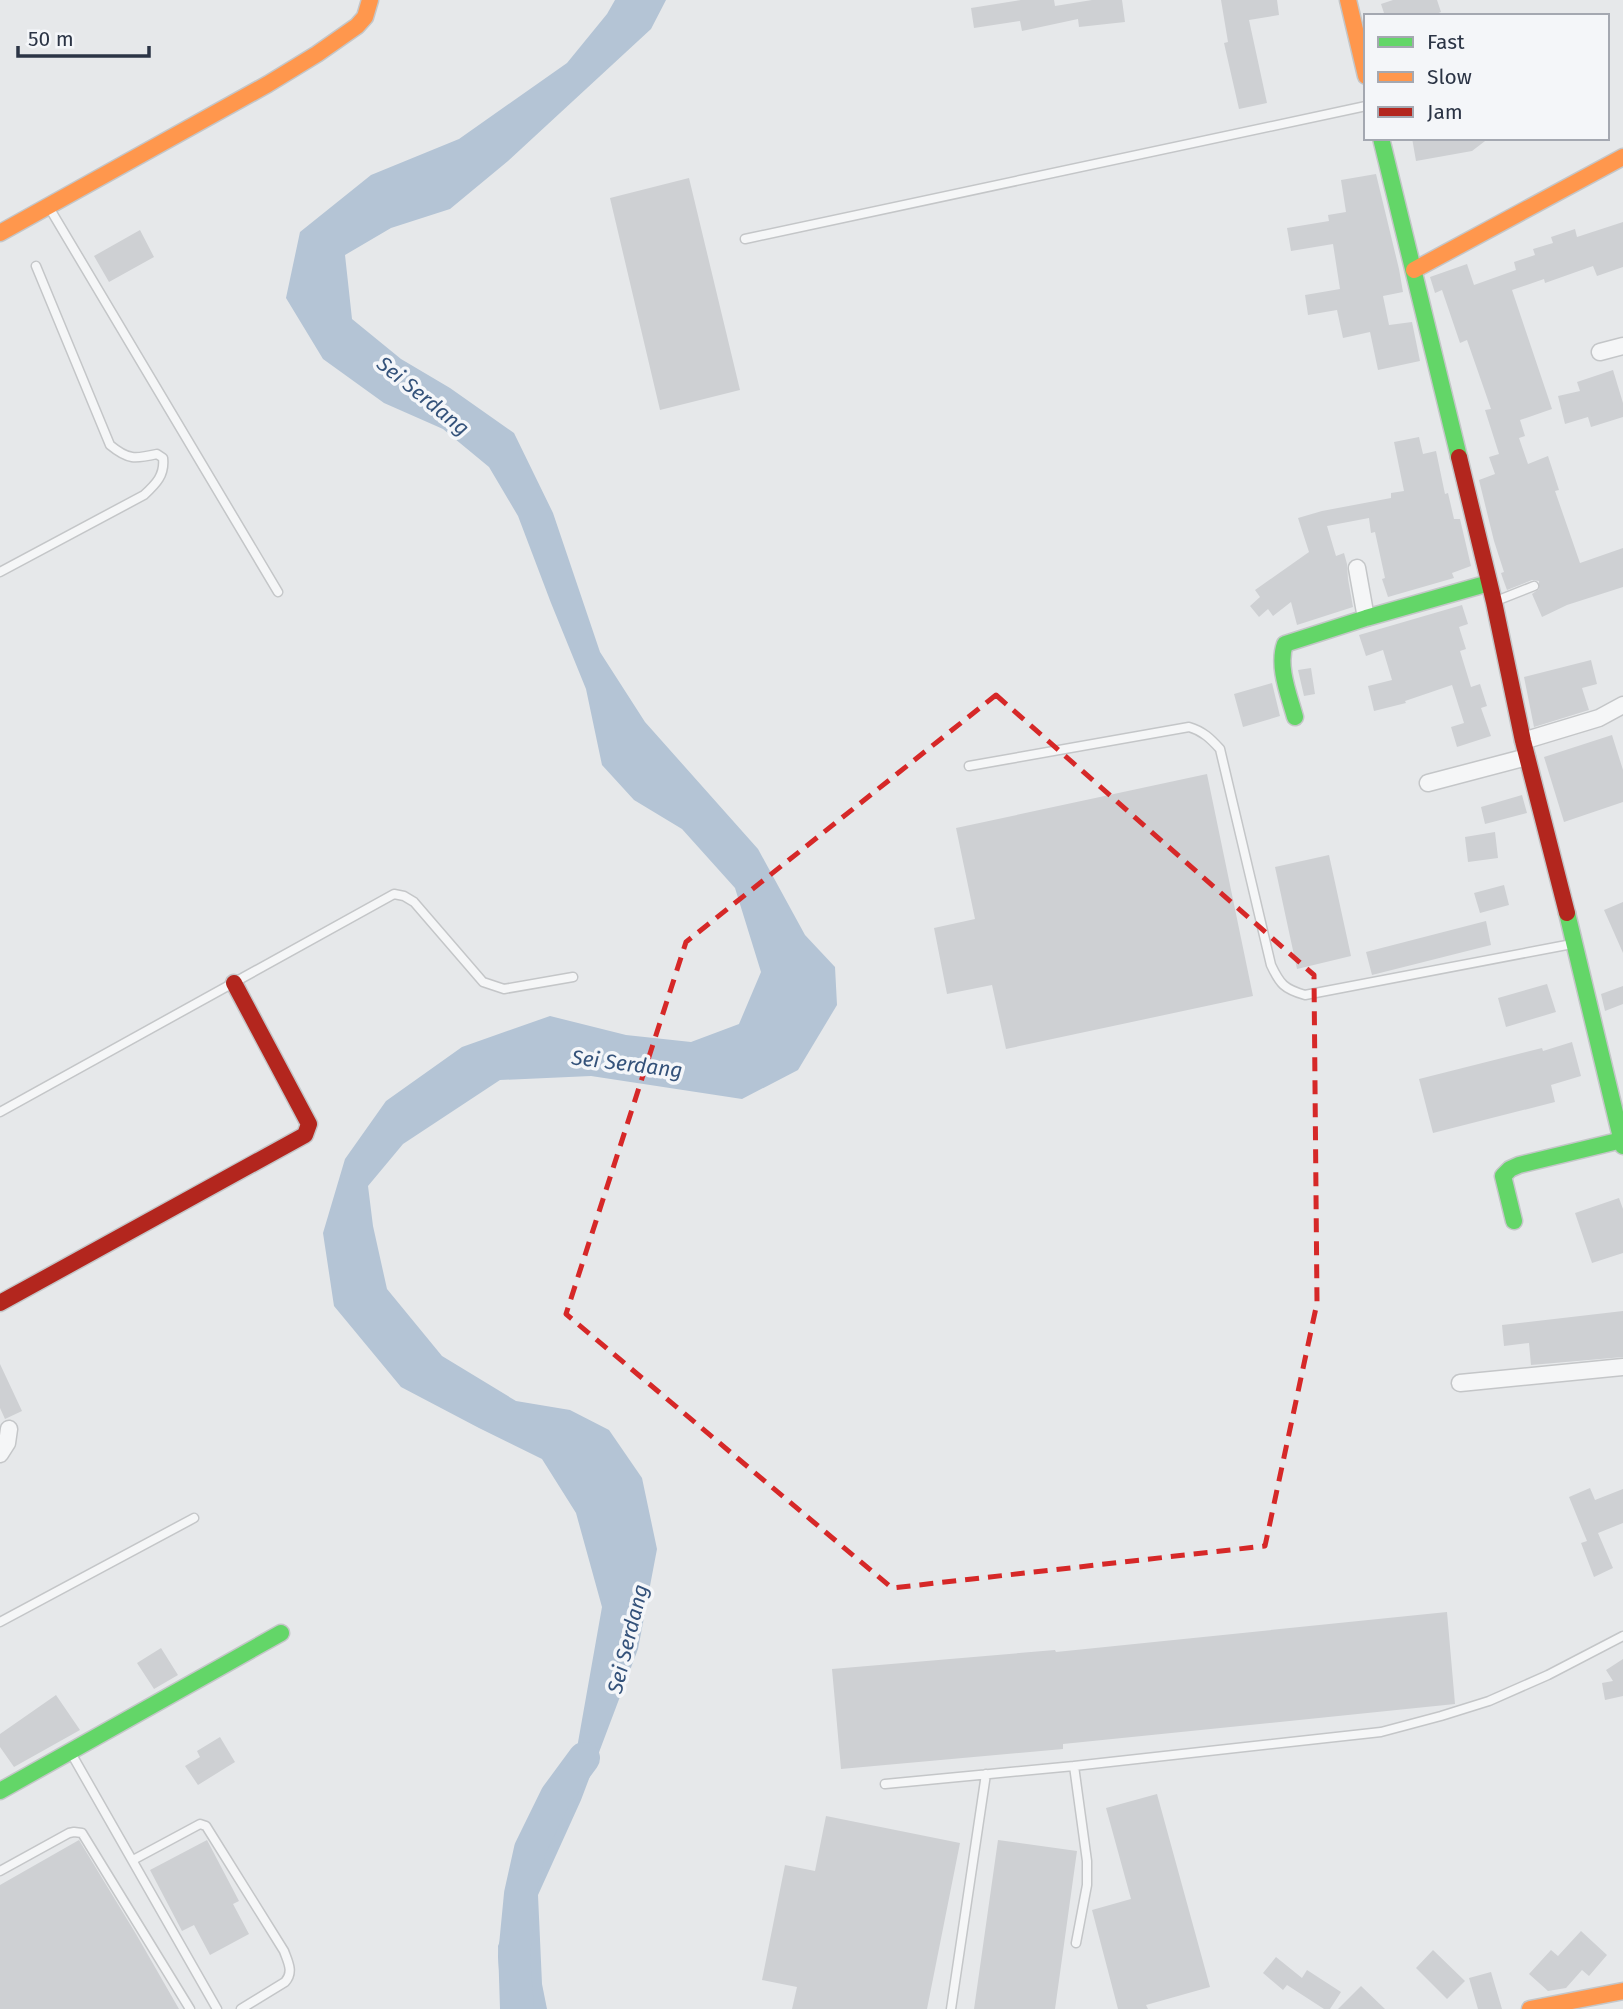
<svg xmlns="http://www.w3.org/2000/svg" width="1623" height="2009" font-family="'Fira Sans',sans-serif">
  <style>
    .water { fill: #b4c4d5 }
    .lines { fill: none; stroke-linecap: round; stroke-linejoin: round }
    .river { stroke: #b4c4d5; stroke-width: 32 }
    .building { fill: #ced0d3 }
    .lane-casing { stroke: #c4c6c8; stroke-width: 11 }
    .street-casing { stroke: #c4c6c8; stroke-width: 19 }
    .fast-casing { stroke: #c4c6c8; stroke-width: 19 }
    .slow-casing { stroke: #c4c6c8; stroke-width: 19 }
    .jam-casing { stroke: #c4c6c8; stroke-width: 19 }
    .lane { stroke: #f5f6f7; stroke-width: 8 }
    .street { stroke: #f5f6f7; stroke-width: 16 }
    .fast { stroke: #63d668; stroke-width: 16 }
    .slow { stroke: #ff974d; stroke-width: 16 }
    .jam { stroke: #b3261e; stroke-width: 16 }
    .marked { fill: none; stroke: #d62828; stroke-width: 5; stroke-dasharray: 14 9; stroke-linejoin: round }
    .labels { text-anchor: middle; stroke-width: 7; stroke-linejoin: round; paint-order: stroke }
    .water-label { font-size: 21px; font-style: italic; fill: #34527a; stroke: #f4f6f9 }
  </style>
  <rect width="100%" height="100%" fill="#e6e8ea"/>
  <path class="water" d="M615 0H666L651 29 508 161 450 209 391 228 345 255 352 319 401 359 450 388 514 433 553 513 600 652 645 722 758 849 805 935 835 967 837 1005 798 1070 742 1099 591 1076 500 1080 403 1144 368 1186 373 1226 387 1289 442 1356 516 1401 570 1410 609 1430 642 1478 657 1549 638 1649 581 1800 538 1895 542 1984 547 2009H500L498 1946 577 1748 602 1607 576 1513 542 1459 479 1428 401 1387 334 1306 323 1233 345 1159 386 1101 462 1047 550 1016 626 1035 691 1042 739 1024 761 972 735 888 682 829 634 800 602 765 586 689 551 603 518 516 489 467 443 429 384 403 323 359 286 298 300 232 371 175 459 139 567 63 607 14Z"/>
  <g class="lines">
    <path class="river" d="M518 2009 514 1956 520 1894 530 1849 556 1796 584 1758"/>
  </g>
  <path class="building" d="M1021 0H1054L1055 6 1092 0H1122L1125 22 1079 27 1078 19 1022 31 1020 21 974 28 971 8Z
    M1221 0H1277L1279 15 1249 20 1267 103 1239 109 1224 43 1228 42Z
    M1393 0H1437L1441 12 1431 16H1385L1381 4Z
    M1412 138H1489L1472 151 1416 161Z
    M1376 174 1399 269 1403 292 1383 296 1389 325 1412 322 1420 361 1378 370 1370 332 1343 338 1337 310 1308 315 1305 295 1340 289 1333 244 1291 251 1287 228 1329 221 1328 215 1346 212 1341 180Z
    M689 178 740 390 660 410 610 198Z
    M1623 222V267L1597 276 1593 266 1545 283 1544 279 1512 290 1552 409 1520 420 1525 436 1519 438 1528 464 1548 456 1559 490 1555 491 1580 563 1623 548V587L1567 605 1542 617 1532 594 1539 589V581L1532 580 1507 590 1503 579 1501 573 1504 572 1494 541 1479 480 1495 474 1489 457 1499 454 1485 410 1491 409 1467 340 1460 343 1442 290 1435 293 1430 277 1467 264 1474 285 1516 270 1514 262 1535 255 1533 249 1553 243 1551 237 1575 229 1577 237Z
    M140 230 154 257 109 282 94 256Z
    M1613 370 1623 403V417L1591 427 1588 417 1565 424 1558 396 1580 391 1577 382Z
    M1419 437 1423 454 1436 451 1445 494 1448 493 1454 519H1460L1471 566 1452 573 1454 578 1388 597 1382 579 1385 578 1375 532 1371 533 1369 518 1327 526 1336 556 1344 553 1347 564 1348 579 1353 607 1297 625 1291 602 1273 616 1268 609 1259 617 1250 606 1260 597 1255 590 1309 552 1298 518 1322 511 1391 498V493L1404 491 1394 442Z
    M1462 605 1468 624 1459 627 1466 649 1460 651 1471 687 1480 684 1487 706 1481 708 1491 736 1457 747 1451 727 1464 723 1452 685 1405 701 1406 703 1374 711 1368 686 1392 680 1383 650 1366 656 1359 635Z
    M1591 660 1597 684 1582 688 1589 710 1534 727 1524 677Z
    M1311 668 1315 694 1304 696 1298 670Z
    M1272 683 1280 716 1243 727 1234 694Z
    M1612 735 1623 770V802L1564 822 1544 757Z
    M1207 774 1253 996 1006 1049 992 985 947 994 934 928 975 919 956 828Z
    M1522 795 1527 813 1485 824 1481 807Z
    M1495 832 1498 858 1468 862 1465 837Z
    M1329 855 1351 956 1297 969 1275 867Z
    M1504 885 1509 905 1480 913 1474 893Z
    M1623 902V953L1604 910Z
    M1486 921 1491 945 1372 975 1366 952Z
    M1547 984 1556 1012 1506 1027 1498 998Z
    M1623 986V1004L1605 1011 1601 994Z
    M1572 1042 1581 1076 1551 1085 1555 1102 1433 1133 1419 1079 1542 1048 1543 1051Z
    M1619 1198 1623 1209V1253L1592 1263 1575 1213Z
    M1623 1311V1357L1531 1365 1529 1343 1504 1346 1502 1325Z
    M0 1364 22 1411 5 1419 0 1408Z
    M1590 1488 1595 1500 1623 1489V1523L1598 1533 1613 1568 1594 1577 1581 1543 1587 1541 1569 1497Z
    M1447 1612 1455 1704 1063 1744V1749L841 1769 832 1669 1055 1650 1056 1652Z
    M161 1648 178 1675 154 1689 137 1663Z
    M1623 1659V1696L1605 1700 1602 1683 1613 1681 1606 1670Z
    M56 1695 80 1730 14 1767 0 1747V1734Z
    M220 1737 235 1762 198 1785 185 1766 200 1757 197 1751Z
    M1157 1794 1210 1987 1146 2005 1148 2009H1118L1092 1910 1131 1899 1106 1808Z
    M826 1816 960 1843 927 2009H792L797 1987 762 1980 785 1865 815 1871Z
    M79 1840 136 1934 179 2009H0V1885Z
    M207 1840 239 1901 233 1904 249 1934 210 1955 194 1925 182 1931 150 1870Z
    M998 1840 1077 1851 1055 2009H974Z
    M1581 1931 1607 1955 1589 1976 1582 1970 1566 1988 1548 1991 1529 1974 1551 1950 1558 1956Z
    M1433 1950 1465 1981 1447 1999 1416 1968Z
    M1276 1957 1302 1978 1307 1970 1341 1992 1330 2009H1324L1287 1985 1283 1990 1263 1973Z
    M1491 1972 1502 2009H1478L1469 1978Z
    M1361 1986 1385 2009H1338Z"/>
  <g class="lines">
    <g class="lane-casing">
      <path id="lane" d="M50 209 278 592
        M745 239 1366 106
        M0 572 144 495C156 484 165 475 163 458L157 454C135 459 128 460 110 445L36 266
        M1496 601 1534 586
        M969 766 1189 727C1203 731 1211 739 1220 749L1271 965C1280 984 1284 989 1305 995L1572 944
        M0 1112 394 894 404 896 414 902 483 982 504 989 573 977
        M0 1622 194 1518
        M71 1753 217 2009
        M1074 1766 1087 1861V1885L1076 1943
        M885 1784 1074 1766 1381 1732 1441 1716 1489 1701 1548 1675 1623 1636
        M133 1860 200 1824 206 1826 284 1951C288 1962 294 1972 285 1982L241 2009
        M0 1871 69 1833 74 1832 82 1833 190 2009
        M951 2009 986 1774"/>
    </g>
    <g class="street-casing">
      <path id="street" d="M1600 352 1623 346
        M1357 568 1366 618
        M1523 741 1599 718 1623 705
        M1428 783 1527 757
        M1460 1383 1623 1367
        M0 1454 7 1443 9 1429"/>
    </g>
    <g class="fast-casing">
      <path id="fast" d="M1381 138 1459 457
        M1295 717C1289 695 1277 666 1285 644L1366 618 1489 583
        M1567 913 1623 1146
        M1514 1221 1503 1176 1510 1169 1519 1165 1622 1140
        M0 1791 281 1633"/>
    </g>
    <g class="slow-casing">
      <path id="slow" d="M1348 0 1366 76
        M0 233 268 84 317 54 357 26 365 17 370 0
        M1414 270 1623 157
        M1530 2009 1623 1991"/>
    </g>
    <g class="jam-casing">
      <path id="jam" d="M1459 457 1494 602 1523 741 1567 913
        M0 1303 305 1135 309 1124 234 983"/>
    </g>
    <use href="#lane" class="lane"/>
    <use href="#street" class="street"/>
    <use href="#fast" class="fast"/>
    <use href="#slow" class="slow"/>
    <use href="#jam" class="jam"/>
  </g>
  <path class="marked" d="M996 695 1314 975 1317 1303 1265 1546 892 1588 566 1314 686 942Z"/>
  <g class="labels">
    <g class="water-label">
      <text transform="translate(423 396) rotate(39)" y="7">Sei Serdang</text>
      <text transform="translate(627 1064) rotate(7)" y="7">Sei Serdang</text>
      <text transform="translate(628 1639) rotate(-76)" y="7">Sei Serdang</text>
    </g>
  </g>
  <rect x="1364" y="14" width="245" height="126" fill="#f4f6f9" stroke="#a4a8b1" stroke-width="2"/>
  <rect x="1378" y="37" width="35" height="10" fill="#63d668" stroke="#a4a8b1" stroke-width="2"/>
  <text x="1427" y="49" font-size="21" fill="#2b3445">Fast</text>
  <rect x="1378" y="72" width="35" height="10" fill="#ff974d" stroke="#a4a8b1" stroke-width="2"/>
  <text x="1427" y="84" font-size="21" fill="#2b3445">Slow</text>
  <rect x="1378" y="107" width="35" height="10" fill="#b3261e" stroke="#a4a8b1" stroke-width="2"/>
  <text x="1427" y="119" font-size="21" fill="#2b3445">Jam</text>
  <path d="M18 46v10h131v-10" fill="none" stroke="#2b3445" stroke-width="3.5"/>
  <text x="28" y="46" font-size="21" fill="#2b3445" stroke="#f4f6f9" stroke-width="5" paint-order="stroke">50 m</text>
</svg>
